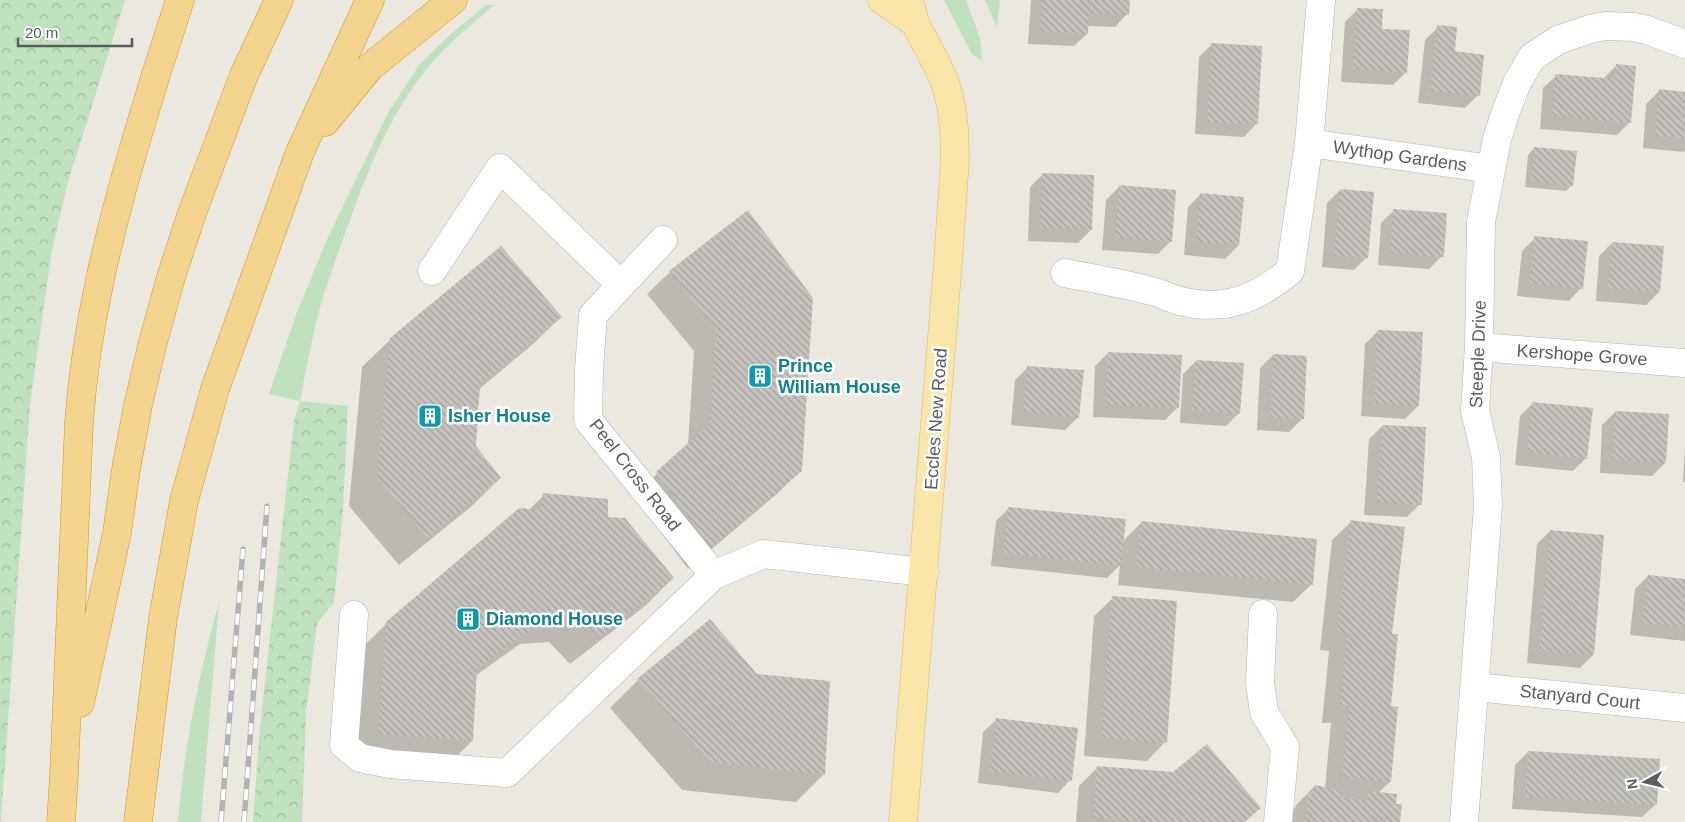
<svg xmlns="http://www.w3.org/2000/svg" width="1685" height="822" font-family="Helvetica,sans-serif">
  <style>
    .green { fill: #c0e1be }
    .forest { fill: url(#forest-crowns) }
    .shadow { fill: #0003 }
    .building { fill: url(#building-back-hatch) }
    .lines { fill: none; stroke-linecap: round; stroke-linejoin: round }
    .minor-casing { stroke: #b1b3b7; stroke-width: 29 }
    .major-casing { stroke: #e5b95f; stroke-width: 29 }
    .highway-casing { stroke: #d99212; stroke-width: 29 }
    .minor { stroke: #fff; stroke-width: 28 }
    .major { stroke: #f8e7a9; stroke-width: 28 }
    .highway { stroke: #f4d58f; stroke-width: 28 }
    .rail-casing { stroke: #b1b2b2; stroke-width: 5.5 }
    .rail { stroke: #fff; stroke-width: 4; stroke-dasharray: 11; stroke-linecap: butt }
    .labels { text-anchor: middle; stroke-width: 5; stroke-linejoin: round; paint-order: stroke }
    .street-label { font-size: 18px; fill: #595d60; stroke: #fff }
    .culture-label { font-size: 18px; font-weight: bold; fill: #0d838f; stroke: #fff; text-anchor: start }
  </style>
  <defs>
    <pattern id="forest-crowns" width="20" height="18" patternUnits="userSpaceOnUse" patternTransform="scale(1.25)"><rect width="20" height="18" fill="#c0e1be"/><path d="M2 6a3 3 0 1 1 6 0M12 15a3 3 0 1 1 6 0" fill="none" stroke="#9fba9e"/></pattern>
    <pattern id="building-back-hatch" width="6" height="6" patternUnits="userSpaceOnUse" patternTransform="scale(1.25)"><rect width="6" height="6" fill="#c6c3be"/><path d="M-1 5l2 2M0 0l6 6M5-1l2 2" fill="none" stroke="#a4a29e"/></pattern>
  </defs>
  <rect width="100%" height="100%" fill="#ebe8e0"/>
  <path class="green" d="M944 0H966L980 38 982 61 972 54Z
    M985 0H1000L997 28Z
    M486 5H494C470 26 445 46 425 71 389 117 367 171 348 226 339 249 331 273 323 297 313 331 307 366 300 401L269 394 296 315 328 237 389 111 420 64 452 33Z
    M219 602 201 822H178C184 747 199 674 219 602Z"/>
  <path class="forest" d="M0 0H125L68 182 52 250 30 404 1 822H0Z
    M300 401 348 406 343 509 334 603 317 623 306 712 302 822H253L260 728 294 421Z"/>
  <path class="shadow" d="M1031 0H1128L1127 14 1115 27 1087 26V34L1074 46 1028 44Z
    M1358 9 1381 30 1406 72 1393 85 1341 82 1345 22Z
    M1438 27 1478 95 1465 108 1418 103 1425 40Z
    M1212 44 1256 124 1244 137 1195 134 1199 57Z
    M1617 65 1630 122 1617 135 1540 129 1543 88 1556 76 1604 78Z
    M1659 91 1685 93V150L1683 152 1643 148 1646 104Z
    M1534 148 1572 185 1566 191 1525 187 1528 155Z
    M1043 174 1091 230 1078 243 1028 241 1030 187Z
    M1119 187 1171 241 1158 254 1102 250 1106 200Z
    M1340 190 1367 257 1354 270 1322 267 1327 203Z
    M1201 194 1238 246 1225 259 1184 255 1188 207Z
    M1394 210 1442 256 1429 269 1378 265 1381 223Z
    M748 212 801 470 778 493 688 569 634 495 688 445 694 351 647 294 670 272Z
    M1535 238 1581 288 1569 301 1517 296 1522 251Z
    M1612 243 1659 292 1646 305 1596 301 1599 256Z
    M561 317 533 344 478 390 474 446 500 478 472 506 399 565 349 506 362 367 391 339Z
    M1378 331 1418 406 1405 419 1361 416 1365 344Z
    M1108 353 1178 407 1165 420 1093 417 1095 366Z
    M1273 355 1306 357 1302 419 1289 432 1257 430 1260 368Z
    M1196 361 1239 413 1226 426 1180 423 1183 374Z
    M1028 367 1078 417 1065 430 1011 425 1015 380Z
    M1533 403 1586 458 1573 471 1515 465 1520 416Z
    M1615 412 1665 463 1652 476 1600 473 1602 425Z
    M1382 426 1420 504 1407 517 1364 515 1369 439Z
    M1685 445V482H1683Z
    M544 495 606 518 673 578 645 606 570 664 549 642 520 644 475 676 472 741 444 769 350 761 359 651 387 623 528 511Z
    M1009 508 1123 541 1141 523 1312 584 1293 602 1118 585 1120 565 1107 578 991 566 996 521Z
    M1351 522 1390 635V782L1378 793 1395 805 1399 822H1289L1290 814 1295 808 1296 805 1314 787 1325 788 1331 723H1322L1329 651 1320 650 1332 540Z
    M1550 531 1593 655 1580 668 1527 663 1537 544Z
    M1648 576 1685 580V641L1630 635 1635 589Z
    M1113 598 1165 742 1147 761 1084 756 1094 616Z
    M710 621 824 774 796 802 682 790 610 708 638 680Z
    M996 720 1070 780 1058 793 978 783 983 732Z
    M1528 752 1655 805 1642 817 1512 809 1515 765Z
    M1098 767 1259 808 1245 822H1076L1079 786Z"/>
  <path class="building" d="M1042 0H1130L1129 15 1089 13 1088 34 1040 31Z
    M1357 8 1383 9 1382 29 1410 30 1407 73 1353 69Z
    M1437 25 1457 27 1455 51 1484 55 1480 96 1430 91Z
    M1211 43 1262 46 1258 124 1207 122Z
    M1616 64 1636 66 1631 123 1552 116 1555 74 1615 79Z
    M1659 89 1685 92V138L1655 136Z
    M1534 147 1577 151 1573 186 1531 181Z
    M1042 173 1094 175 1092 230 1040 228Z
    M1119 185 1176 190 1172 242 1115 237Z
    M1340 189 1374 192 1368 258 1334 255Z
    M1200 193 1244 197 1239 246 1196 242Z
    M1393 209 1447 213 1444 257 1390 252Z
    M748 210 813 298 802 471 711 548 656 472 710 423 716 329 669 271Z
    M1534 236 1588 241 1583 289 1530 283Z
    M1612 242 1664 246 1660 292 1608 288Z
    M501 246 562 317 480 385 476 446 501 478 427 538 377 477 390 338Z
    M1377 330 1423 332 1419 406 1374 404Z
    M1108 352 1182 355 1179 408 1106 405Z
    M1273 354 1307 356 1304 419 1270 418Z
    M1196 360 1244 363 1240 414 1192 410Z
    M1027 366 1084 370 1079 418 1023 412Z
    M1532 402 1593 408 1587 459 1527 452Z
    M1615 411 1669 414 1666 463 1612 460Z
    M1382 425 1426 427 1422 505 1377 502Z
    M543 493 608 499V517L625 518 674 578 599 637 577 615 550 616 477 669 473 741 378 734 386 622 519 508 540 510Z
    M1008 507 1126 519 1121 566 1003 553Z
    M1350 520 1405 527 1392 634H1398L1391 706 1398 707 1391 782 1342 778 1349 706 1340 705 1347 633 1337 632Z
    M1141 521 1317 539 1313 585 1136 567Z
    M1550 530 1604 535 1594 655 1539 651Z
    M1648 575 1685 579V627L1642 623Z
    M1112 596 1177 601 1167 743 1101 738Z
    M710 619 757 674 830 681 825 775 710 762 637 679Z
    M996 718 1078 728 1072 781 990 771Z
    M1207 744 1261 808 1244 822H1146L1093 817 1097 766 1173 772Z
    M1528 751 1660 759 1657 805 1525 797Z
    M1314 785 1341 790 1340 797 1367 800 1368 791 1397 794 1396 804H1402L1400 822H1305L1308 794H1312Z"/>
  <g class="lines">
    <g class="minor-casing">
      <path id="minor" d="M1309 143 1491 169
        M663 240 593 315 589 369 588 420 714 575 764 554 924 572
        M432 271 500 168 621 285
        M1065 273C1095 279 1126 284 1155 292 1163 294 1171 299 1180 301 1225 312 1256 299 1290 271L1309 143 1321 0
        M1479 347 1685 363
        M1263 614 1260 683 1264 712 1285 747 1278 822
        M354 615 344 745 360 758 390 764 507 773 714 575
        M1475 687 1685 708
        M1464 822 1488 506 1486 457 1475 411 1479 347 1481 222 1497 139 1506 111 1517 83 1532 57 1558 40 1590 29 1605 26 1634 27 1647 30 1685 44"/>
    </g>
    <g class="major-casing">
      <path id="major" d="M882 0 915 23
        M903 822 948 262 955 159 954 128 951 105 945 82 935 61 915 23 909 0"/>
    </g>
    <g class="highway-casing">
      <path id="highway" d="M325 122 370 67 453 0
        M80 703 117 533 126 469 138 405 153 342 171 277 192 213 244 75 279 0
        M61 822 64 775 79 422C86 327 108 236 135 144 149 96 164 48 180 0
        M138 822 163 618 184 501 215 389 300 152 370 0"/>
    </g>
    <use href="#minor" class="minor"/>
    <use href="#major" class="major"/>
    <use href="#highway" class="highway"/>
    <g class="rail-casing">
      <path id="rail" d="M221 822 243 549
        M244 822 267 506"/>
    </g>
    <use href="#rail" class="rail"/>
  </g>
  <defs>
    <g id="building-square" transform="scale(1.25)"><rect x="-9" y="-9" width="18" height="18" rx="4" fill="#0f9aa8" stroke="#fff"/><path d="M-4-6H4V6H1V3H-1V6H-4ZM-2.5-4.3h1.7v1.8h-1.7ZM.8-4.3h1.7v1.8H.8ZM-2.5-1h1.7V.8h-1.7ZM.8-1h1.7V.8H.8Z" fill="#fff"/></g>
  </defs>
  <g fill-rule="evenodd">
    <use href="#building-square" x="760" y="376"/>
    <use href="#building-square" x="430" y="416"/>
    <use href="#building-square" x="468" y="619"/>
  </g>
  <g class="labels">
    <g class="street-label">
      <text transform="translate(1400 156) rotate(8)" y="6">Wythop Gardens</text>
      <text transform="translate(1478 354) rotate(-88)" y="6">Steeple Drive</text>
      <text transform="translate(1582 355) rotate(4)" y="6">Kershope Grove</text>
      <text transform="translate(936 419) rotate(-86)" y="6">Eccles New Road</text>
      <text transform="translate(635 475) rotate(52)" y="6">Peel Cross Road</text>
      <text transform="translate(1580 697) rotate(6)" y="6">Stanyard Court</text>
    </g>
    <g class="culture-label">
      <text x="778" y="372">Prince<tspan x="778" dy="21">William House</tspan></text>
      <text x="448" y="422">Isher House</text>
      <text x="486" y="625">Diamond House</text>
    </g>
  </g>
  <g transform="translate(1645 782) rotate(262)" stroke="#ffffff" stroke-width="4" paint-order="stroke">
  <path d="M0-4L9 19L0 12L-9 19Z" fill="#595d60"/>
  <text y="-8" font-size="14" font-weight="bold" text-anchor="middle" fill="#595d60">N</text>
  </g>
  <path d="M18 38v8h114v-8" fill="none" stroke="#595d60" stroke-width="2.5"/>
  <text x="25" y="38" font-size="15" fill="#595d60" stroke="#ffffff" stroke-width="4" paint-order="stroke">20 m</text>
</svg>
